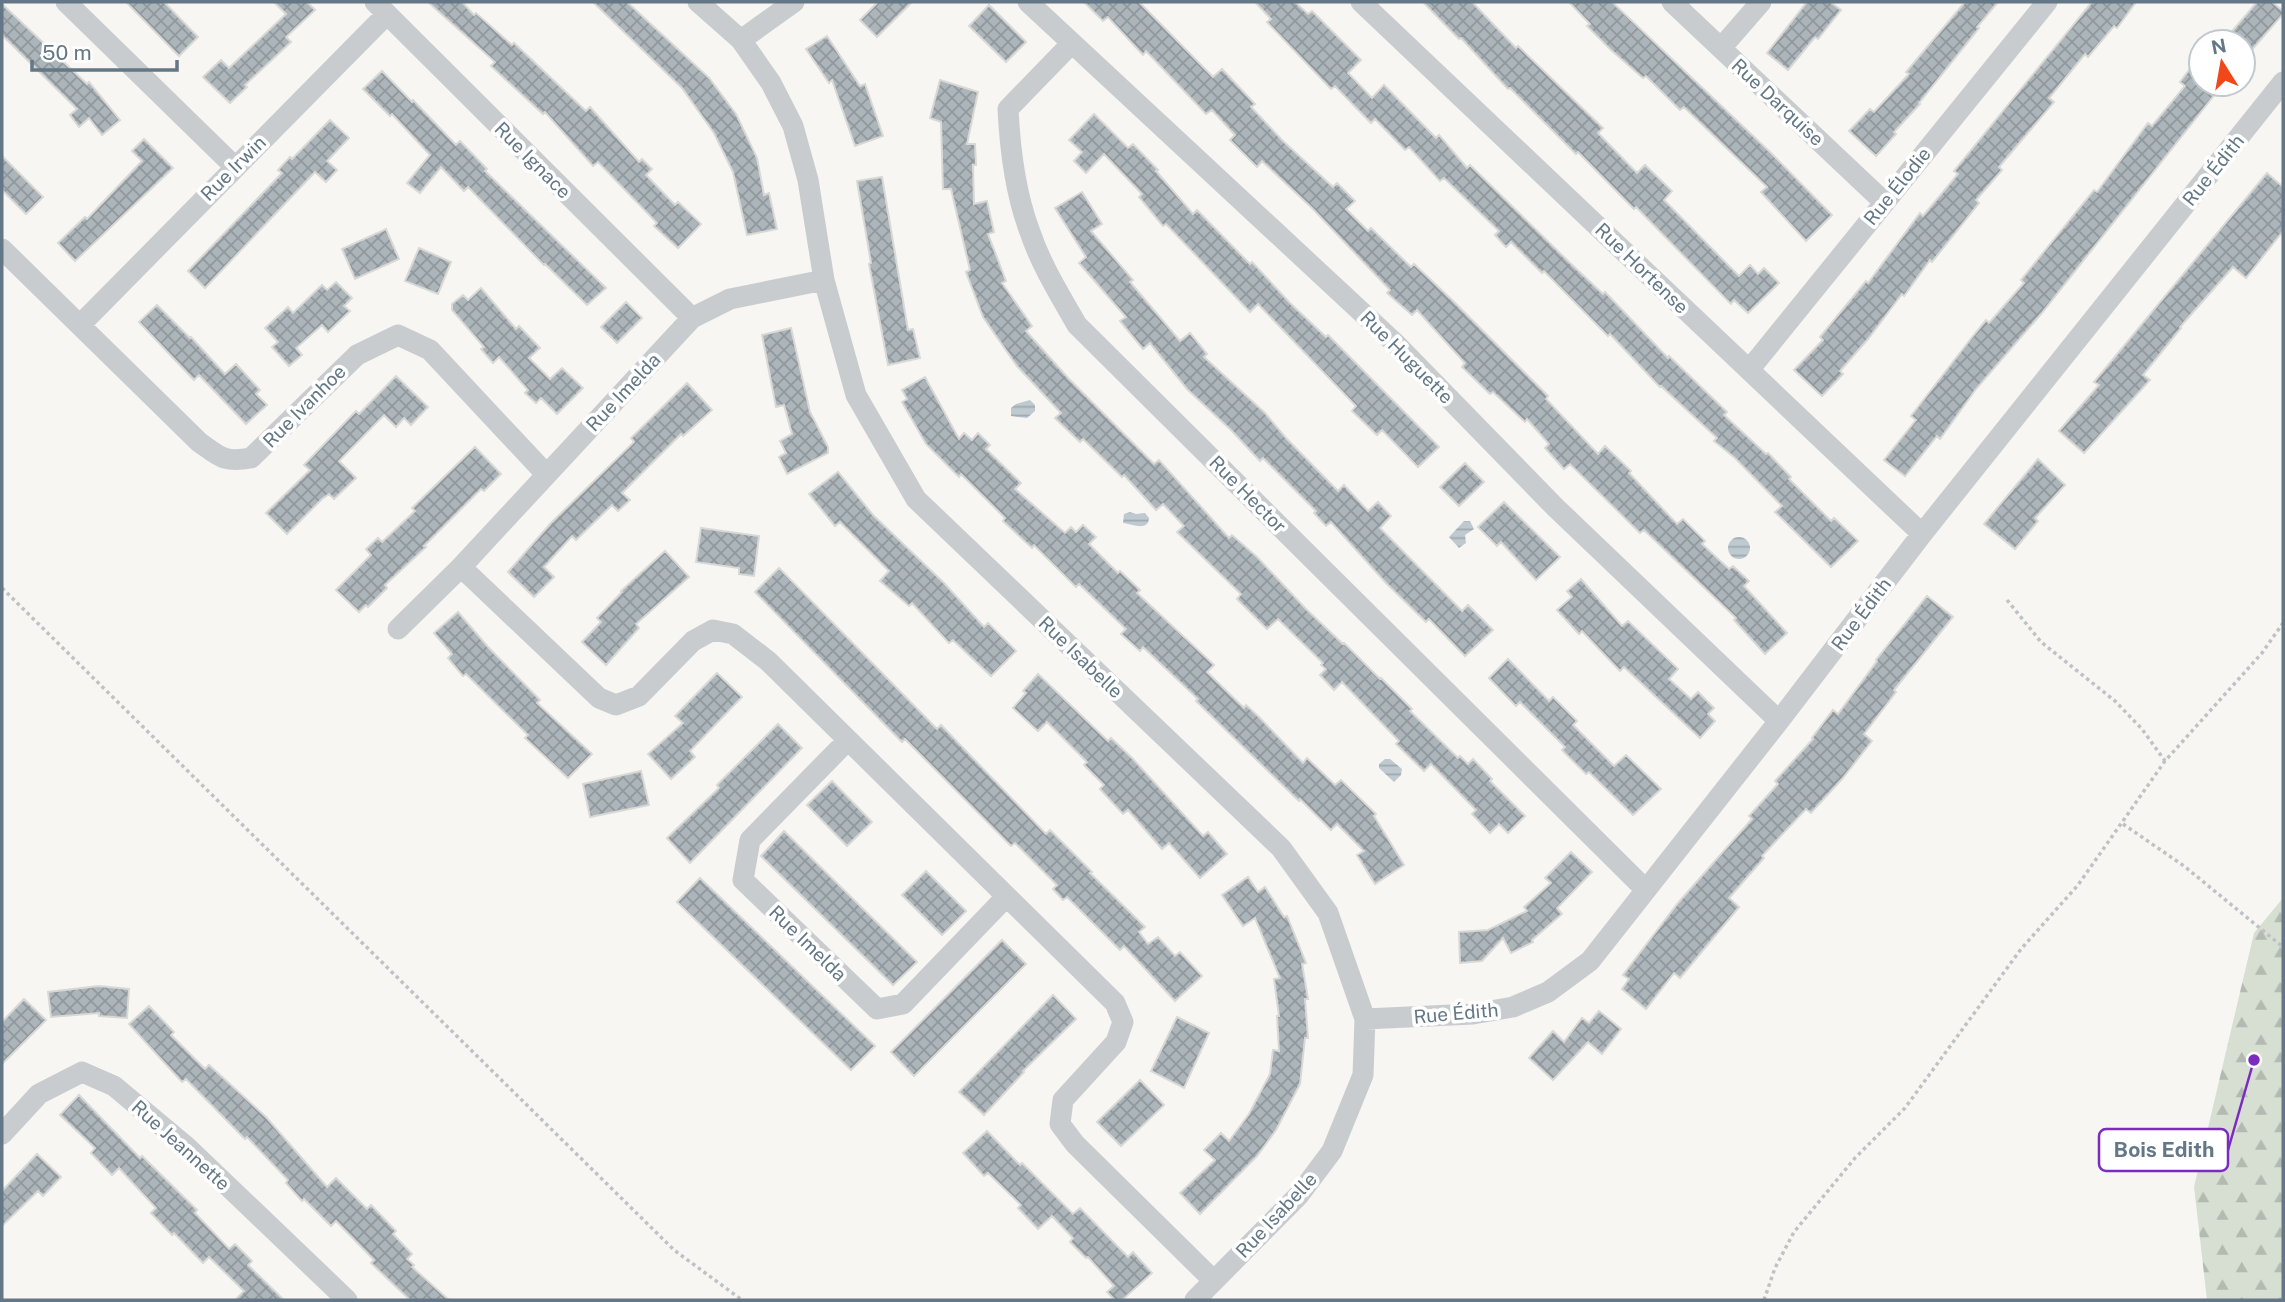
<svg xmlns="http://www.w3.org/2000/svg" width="2285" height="1302" font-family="'Public Sans',sans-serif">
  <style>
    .forest { fill: url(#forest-firs) }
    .water { fill: url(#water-rules) }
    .building { fill: url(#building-cross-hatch); stroke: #d8d8d5; stroke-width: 2 }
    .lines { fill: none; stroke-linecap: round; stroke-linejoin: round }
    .path { stroke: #bfc2c4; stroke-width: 3.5; stroke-dasharray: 3.5 3.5; stroke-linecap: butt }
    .minor { stroke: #c9cccf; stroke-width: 21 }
    .labels { text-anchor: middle; stroke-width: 7; stroke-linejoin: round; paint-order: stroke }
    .street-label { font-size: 19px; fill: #637786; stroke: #fff }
    .leader { fill: none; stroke: #7b2cbf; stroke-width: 2.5 }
    .callout-dot { fill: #7b2cbf; stroke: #fff; stroke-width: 2.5 }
    .callout { fill: #fff; stroke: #7b2cbf; stroke-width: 2.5 }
    .callout-label { font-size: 21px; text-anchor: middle; font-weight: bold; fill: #637786 }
  </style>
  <defs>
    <pattern id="forest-firs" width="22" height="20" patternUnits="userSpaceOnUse" patternTransform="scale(1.75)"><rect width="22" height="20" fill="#d7dfd3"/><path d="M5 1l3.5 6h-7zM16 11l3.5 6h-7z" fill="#b2bab1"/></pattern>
    <pattern id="water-rules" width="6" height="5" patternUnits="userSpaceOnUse" patternTransform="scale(1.75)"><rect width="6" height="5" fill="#becacf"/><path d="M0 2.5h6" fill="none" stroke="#9ea9ae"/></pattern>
    <pattern id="building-cross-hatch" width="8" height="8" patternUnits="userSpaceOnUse" patternTransform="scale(1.75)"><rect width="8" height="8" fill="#acb5ba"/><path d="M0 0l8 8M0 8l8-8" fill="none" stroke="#90989d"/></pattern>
  </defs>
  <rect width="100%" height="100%" fill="#f7f6f3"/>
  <path class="forest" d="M2283 898V1300H2207L2194 1187 2254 933Z"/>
  <path class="water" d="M1030 400 1035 405V411L1027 418 1011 416V408L1016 404Z
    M1130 512 1136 514 1145 513 1149 518C1148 532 1132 524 1123 523L1124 514Z
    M1464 521H1470L1474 529 1465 535 1466 543 1459 548 1449 537Z
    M1728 548a11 11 0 1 1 22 0a11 11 0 1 1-22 0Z
    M1385 759H1390L1402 769 1401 775 1394 782 1379 768V764Z"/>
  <path class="building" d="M126 2H164L198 37 179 56Z
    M274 2H307L315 10 286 37 291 42 245 85 247 87 230 103 203 77 221 60 229 68 286 14Z
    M428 2H462L474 15 476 13 512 45 514 43 586 111 590 107 639 162 642 159 652 169 646 175 675 205 678 202 701 224 678 248 654 226 657 223 598 162 593 166 545 112 543 114 491 66 495 62Z
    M593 2H627L709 78 736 114 757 158 764 195 769 193 777 229 747 235 733 172 714 133 682 88Z
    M878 2H912L877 37 860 20Z
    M1084 2H1139L1213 77 1222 69 1255 104 1251 107 1283 141 1333 187 1337 183 1355 201 1346 209 1368 231 1371 228 1411 267 1414 264 1453 301 1548 396 1546 399 1598 454 1605 446 1631 471 1629 473 1677 524 1683 519 1705 541 1702 544 1729 569 1733 566 1749 581 1744 586 1787 633 1765 654 1734 620 1736 618 1644 530 1640 533 1570 464 1564 469 1545 448 1549 444 1527 419 1525 422 1493 392 1490 394 1462 367 1465 363 1417 310 1412 315 1387 293 1390 290 1312 208 1262 161 1257 167 1230 140 1235 135 1212 110 1206 114 1146 51 1143 55 1108 17 1103 21Z
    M1255 2H1295L1308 14 1312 11 1361 60 1348 73 1372 98 1384 85 1436 138 1439 135 1467 168 1470 165 1569 262 1603 294 1605 292 1668 358 1669 356 1727 412 1724 415 1766 454 1768 453 1791 477 1789 479 1831 521 1834 518 1858 541 1831 567 1775 512 1782 506 1735 458 1714 441 1717 438 1661 386 1660 387 1610 334 1608 336 1544 271 1542 273 1511 242 1506 247 1495 235 1499 231 1444 178 1440 181 1409 147 1405 150 1375 119 1371 123 1335 86 1331 89 1267 22 1271 19Z
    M1423 2H1472L1516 48 1518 46 1603 128 1598 133 1637 173 1645 165 1672 191 1664 200 1739 276 1750 265 1758 274 1764 268 1779 283 1748 313 1734 300 1731 304 1636 207 1634 209 1578 152 1576 154 1510 88 1508 89 1461 38 1459 39Z
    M1569 2H1612L1771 153 1832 215 1806 241 1761 192 1767 187 1684 107 1680 110 1646 76 1643 78 1611 50 1587 26 1590 24Z
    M1807 2H1830L1841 10 1818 39 1815 37 1788 70 1767 53Z
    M1965 2H1998L1977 27 1979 28 1919 103 1920 104 1894 132 1896 134 1876 156 1849 131 1870 109 1874 112 1909 74 1906 72Z
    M2092 2H2136L2117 28 2114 26 2088 57 2085 54 2049 98 2054 102 1999 167 2002 170 1976 200 1979 203 1932 262 1930 260 1904 296 1902 294 1868 339 1840 371 1843 374 1822 396 1794 370 1823 340 1820 337 1866 281 1868 283 1920 213 1923 216 1958 174 1954 171Z
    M2257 2H2272L2283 11V14L2243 60V42H2223Z
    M2 4 87 84 89 82 120 120 102 135 89 118 79 127 70 115 77 109 2 35Z
    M989 5 1026 42 1006 62 969 26Z
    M827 36 860 86 865 84 883 136 855 146 832 80 829 83 806 49Z
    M2201 54V84H2223L2041 314 1976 389 1940 439 1937 436 1905 476 1884 460 1916 420 1911 416 1973 336 1986 320 1989 323 2024 283 2021 280 2094 190 2097 192 2148 123 2152 126 2185 86 2180 82Z
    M382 71 412 102 413 100 456 145 460 141 487 169 485 171 606 288 587 305 545 264 544 265 468 187 464 191 441 167 420 193 407 183 430 155 392 114 390 116 363 89Z
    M940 80 978 92 967 144H975L976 165H973L974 204 987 201 994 232 988 234 1006 281 1002 283 1032 326 1026 331 1069 379 1154 464 1159 460 1229 538 1232 535 1257 557 1306 609 1343 644 1344 643 1380 679 1381 678 1412 709 1410 711 1458 758 1460 756 1468 764 1473 759 1492 779 1490 781 1525 816 1508 833 1499 824 1490 833 1472 814 1476 810 1431 764 1424 771 1396 744 1399 741 1342 682 1334 690 1320 675 1326 669 1321 665 1323 663 1278 619 1267 629 1237 599 1241 594 1177 532 1184 526 1163 504 1156 510 1124 475 1122 477 1083 439 1080 442 1055 418 1061 413 1017 366 983 317 966 272 970 270 951 189H943L941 122 930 118Z
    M1094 114 1128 148 1133 144 1158 170 1156 171 1193 214 1197 210 1250 264 1252 262 1290 303 1326 337 1328 335 1439 447 1418 467 1382 430 1377 435 1352 411 1356 406 1258 304 1250 312 1166 224 1163 226 1139 197 1142 194 1104 154 1086 173 1074 161 1082 152 1069 140Z
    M330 120 349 138 327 161 337 170 326 182 315 172 205 288 188 271 282 173 278 170 290 157 292 159Z
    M144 139 173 168 75 261 58 243 85 217 87 219 142 161 132 151Z
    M2 156 43 197 26 214 2 190Z
    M2267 173 2283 187V231L2246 278 2233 267 2180 327 2181 328 2143 375 2150 380 2084 453 2059 431 2099 385 2094 382Z
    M882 177 908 330 913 329 920 358 888 365 869 264 871 263 857 181Z
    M1082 192 1102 224 1091 231 1133 280 1130 282 1180 341 1190 333 1207 354 1204 357 1265 413 1286 438 1338 491 1344 485 1368 511 1378 502 1391 516 1380 528 1462 611 1468 605 1493 630 1465 656 1429 619 1426 622 1386 583 1331 522 1326 526 1314 513 1316 511 1263 458 1260 461 1231 430 1187 389 1150 343 1143 349 1120 321 1126 317 1079 263 1086 257 1055 208Z
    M386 229 399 259 355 279 342 249Z
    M419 248 451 262 438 294 405 281Z
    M336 282 352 298 344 306 350 311 328 332 322 325 296 348 302 355 289 366 272 347 278 342 265 328 288 307 293 313 322 285 327 290Z
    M481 288 516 329 519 326 540 348 529 358 550 379 562 368 583 388 557 414 541 398 536 403 525 393 528 390 499 357 493 363 481 349 484 347 452 310V304L463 295 468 300Z
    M626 302 642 318 617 343 601 327Z
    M157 305 190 338 191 337 225 374 236 364 260 390 256 394 267 405 246 424 199 375 194 380 139 322Z
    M791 328 810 412 828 447V453L787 474 779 457 786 453 780 441 792 434 784 405 776 407 762 335Z
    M396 376 428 407 411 425 404 418 396 427 384 415 339 461 356 478 334 499 329 494 322 499 287 534 266 513 310 470 304 465 356 411 359 414Z
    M925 377 959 439 964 433 972 440 978 433 990 445 986 449 1021 483 1015 489 1065 533 1071 527 1076 532 1083 525 1096 537 1089 544 1118 573 1120 571 1140 590 1137 593 1214 665 1207 672 1244 708 1246 705 1259 717 1303 763 1307 758 1335 785 1341 780 1376 814 1374 816 1404 865 1375 884 1357 855 1364 851 1337 824 1331 830 1300 799 1299 801 1196 701 1198 699 1143 647 1140 651 1121 634 1126 629 1079 584 1076 587 1034 545 1032 548 1003 521 1005 518 961 474 959 477 926 444 902 402 907 399 902 390Z
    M687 383 712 410 683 436 681 434 622 493 630 500 618 511 612 505 576 540 572 536 544 567 554 577 534 597 508 572 551 523 634 442 631 438Z
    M475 447 501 474 484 491 481 489 424 546 426 547 385 585 387 588 368 607 366 605 359 612 336 590 371 555 366 549 378 538 382 542 415 511 412 508Z
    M2038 459 2065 485 2035 518 2038 521 2015 549 1984 524Z
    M1465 463 1484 482 1459 506 1440 487Z
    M838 472 873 515 944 583 984 627 988 623 1016 651 991 676 953 640 949 643 912 603 909 606 880 581 889 571 840 522 835 526 809 494Z
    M1504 502 1560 557 1536 580 1501 542 1497 546 1478 527Z
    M701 528 759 536 754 576 739 574V568L696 562Z
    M665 551 689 577 636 624 639 628 606 665 582 642 601 622 597 618 622 592 621 591Z
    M779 568 937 729 941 725 1046 834 1050 830 1092 872 1090 873 1145 927 1139 932 1148 944 1158 937 1175 956 1180 952 1202 976 1175 1001 1124 946 1120 950 1067 897 1063 900 1053 889 1057 885 1015 843 1011 846 905 739 902 742 755 592Z
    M1581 579 1622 626 1628 621 1678 669 1669 679 1691 699 1698 692 1714 708 1708 714 1715 721 1700 738 1624 667 1620 671 1582 631 1579 634 1557 610 1572 597 1567 591Z
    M1927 596 1953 617 1894 690 1896 692 1864 734 1872 741 1842 779 1811 813 1806 809 1762 856 1764 858 1729 898 1739 907 1680 978 1674 973 1646 1009 1622 989 1629 979 1623 975 1678 903 1752 819 1749 816 1778 784 1775 781 1813 739 1812 738 1833 710 1838 714 1877 661 1876 660Z
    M458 612 488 647 540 700 537 703 592 754 568 778 525 738 528 735 466 674 463 676 448 658 452 654 434 633Z
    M1508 659 1549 701 1553 697 1577 721 1573 725 1614 766 1626 755 1661 789 1633 815 1589 772 1586 774 1562 750 1565 747 1520 702 1516 706 1489 678Z
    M717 673 742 697 690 751 695 757 671 779 648 754 683 723 675 716Z
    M1038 674 1108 741 1111 738 1133 759 1203 836 1208 832 1227 854 1200 878 1169 843 1162 849 1128 810 1123 814 1100 789 1104 785 1084 765 1087 762 1047 722 1038 731 1013 708 1026 693 1023 691Z
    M778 724 802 748 690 863 667 838 719 788 717 785Z
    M641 771 649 805 590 817 583 784Z
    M832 781 872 822 847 846 807 805Z
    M784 831 917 962 893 985 761 856Z
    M1571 852 1592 872 1557 908 1562 914 1532 940 1533 942 1511 953 1503 938 1482 961 1460 963 1459 932 1488 930 1527 911 1524 907 1551 883 1545 878Z
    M926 871 966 911 942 935 902 895Z
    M1248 877 1258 892 1265 887 1284 917 1287 916 1306 963 1302 964 1308 999H1305L1308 1038H1305L1300 1084 1276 1130 1257 1156 1200 1214 1180 1193 1215 1160 1204 1150 1221 1133 1229 1141 1249 1114 1270 1074 1273 1050 1279 1051 1277 1016H1279L1274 979 1280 978 1255 918 1243 926 1222 895Z
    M700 878 875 1046 851 1070 677 902Z
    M1002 940 1026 964 914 1076 891 1052Z
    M99 986 129 989 127 1018 99 1016V1013L51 1017 48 992Z
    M1053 995 1076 1019 1023 1071 1024 1072 984 1115 959 1092Z
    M24 999 46 1020 2 1064V1022Z
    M149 1006 174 1032 171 1035 205 1069 209 1065 266 1117 327 1187 336 1178 367 1209 371 1205 396 1231 393 1234 412 1254 407 1259 414 1265 412 1267 449 1300H410L371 1263 374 1260 336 1221 331 1226 304 1199 302 1201 286 1183 288 1180 247 1137 245 1139 186 1079 182 1082 129 1024Z
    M1599 1011 1621 1029 1602 1054 1588 1042 1553 1080 1529 1058 1553 1031 1564 1042 1582 1018 1589 1023Z
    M1177 1017 1209 1033 1184 1088 1151 1071Z
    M1140 1080 1164 1105 1121 1146 1097 1122Z
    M79 1095 140 1158 142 1156 197 1210 195 1213 229 1249 235 1244 252 1261 248 1265 284 1300H235L244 1291 209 1257 203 1263 174 1233 172 1235 151 1213 156 1208 119 1168 112 1175 91 1153 95 1148 60 1115Z
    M987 1131 1020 1165 1022 1163 1073 1214 1080 1208 1128 1257 1133 1252 1152 1273 1122 1300H1115L1107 1292 1114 1286 1088 1257 1086 1258 1070 1242 1073 1238 1052 1216 1038 1229 1018 1208 1021 1205 988 1173 984 1176 963 1153Z
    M37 1154 61 1177 43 1196 38 1191 2 1226V1191Z"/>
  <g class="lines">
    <path class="path" d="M2 588 674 1250 742 1300
      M2007 600 2041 642 2115 701 2142 729 2165 761
      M2123 824 2184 866 2283 947
      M1764 1300 1775 1268 1794 1232 1855 1158 1905 1108 2021 949 2078 885 2165 761 2262 653 2283 623"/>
    <path class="minor" d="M66 2 235 167
      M375 2 692 318
      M698 2 741 40 771 83 793 126 808 180 824 280 856 395 916 499 1281 848 1328 913 1365 1019 1363 1075 1332 1151 1299 1195 1195 1300
      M1028 2 1397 345 1556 508 1779 721
      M1361 2 1922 534
      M1672 2 1884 202
      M741 40 794 2
      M1071 44 1008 109C1010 150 1015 193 1030 232 1041 265 1060 295 1077 325L1645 889
      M1721 48 1761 2
      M2 249 199 442C220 457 224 463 251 458L357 355 398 335 430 350 546 474
      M81 324 387 14
      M1749 370 2047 2
      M461 567 599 698 616 705 639 696 693 641 713 630 733 634 768 661 1115 1003 1123 1022 1116 1042 1063 1100 1060 1124 1075 1144 1214 1281
      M398 629 461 567 692 318 730 299 824 280
      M847 741 750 840 743 880 877 1009 903 1004 1006 897
      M1365 1019 1473 1014 1513 1007 1548 992 1590 961 1779 721 1922 534 2283 82
      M2 1134 39 1094 82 1072 114 1086 187 1147 347 1300"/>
  </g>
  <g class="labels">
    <g class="street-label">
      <text transform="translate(1778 102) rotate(43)" y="7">Rue Darquise</text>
      <text transform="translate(533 160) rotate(45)" y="7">Rue Ignace</text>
      <text transform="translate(233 168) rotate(-45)" y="7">Rue Irwin</text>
      <text transform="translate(2213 170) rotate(-51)" y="7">Rue Édith</text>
      <text transform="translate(1897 186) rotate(-51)" y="7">Rue Élodie</text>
      <text transform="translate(1642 268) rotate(44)" y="7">Rue Hortense</text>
      <text transform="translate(1407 357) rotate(45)" y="7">Rue Huguette</text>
      <text transform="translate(623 392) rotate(-47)" y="7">Rue Imelda</text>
      <text transform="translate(304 406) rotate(-45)" y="7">Rue Ivanhoe</text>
      <text transform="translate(1248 494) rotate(45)" y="7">Rue Hector</text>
      <text transform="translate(1861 614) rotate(-53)" y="7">Rue Édith</text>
      <text transform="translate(1081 657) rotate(44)" y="7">Rue Isabelle</text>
      <text transform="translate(808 943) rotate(44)" y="7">Rue Imelda</text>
      <text transform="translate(1456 1013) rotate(-5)" y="7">Rue Édith</text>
      <text transform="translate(181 1145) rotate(42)" y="7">Rue Jeannette</text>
      <text transform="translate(1276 1215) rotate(-47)" y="7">Rue Isabelle</text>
    </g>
  </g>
  <path class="leader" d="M2254 1060L2228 1150"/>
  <circle class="callout-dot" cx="2254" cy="1060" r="7"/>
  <rect class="callout" x="2099" y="1129" width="129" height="42" rx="7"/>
  <g class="callout-label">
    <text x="2164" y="1157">Bois Edith</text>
  </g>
  <rect width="2285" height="1302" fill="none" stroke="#637786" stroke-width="7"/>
  <g transform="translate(2222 63) rotate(349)"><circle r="33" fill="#ffffff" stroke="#c1c9cf" stroke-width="2"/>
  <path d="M0-5L12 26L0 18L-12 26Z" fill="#f04819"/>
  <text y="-10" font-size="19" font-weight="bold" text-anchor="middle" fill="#637786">N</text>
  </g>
  <path d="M32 60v10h145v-10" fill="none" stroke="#637786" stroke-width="3.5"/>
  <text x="42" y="60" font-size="21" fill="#637786" stroke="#ffffff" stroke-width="5" paint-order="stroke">50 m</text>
</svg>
